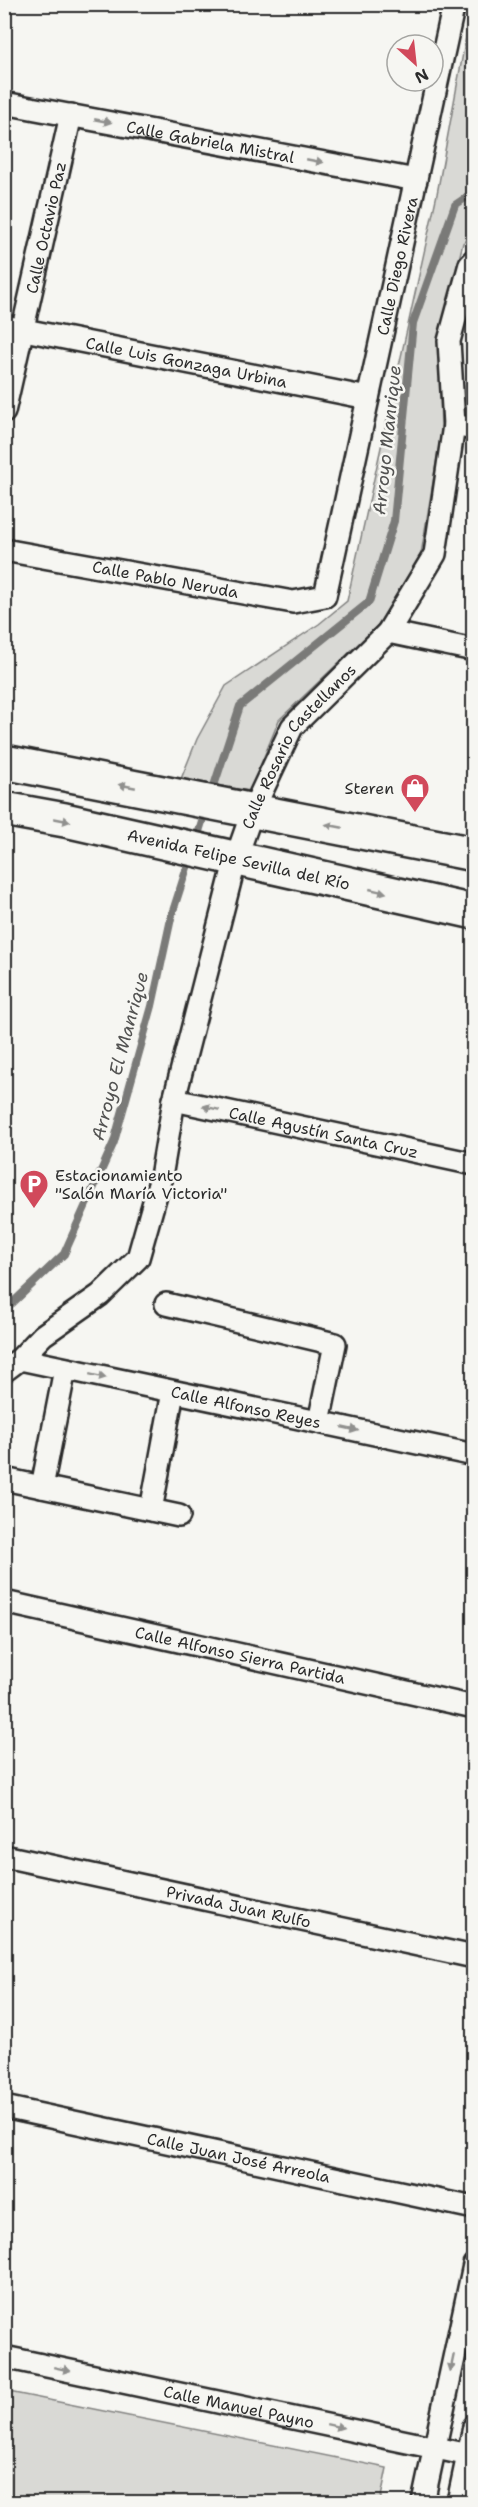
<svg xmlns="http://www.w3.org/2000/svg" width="478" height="2507" font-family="'Shantell Sans',sans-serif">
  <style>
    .green { fill: #d9d9d5; stroke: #828280; stroke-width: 1.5 }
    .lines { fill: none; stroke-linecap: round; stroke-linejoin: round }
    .stream { stroke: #7a7a78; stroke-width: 8 }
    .street-casing { stroke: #2b2b2b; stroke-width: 26 }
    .primary-casing { stroke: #2b2b2b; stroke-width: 38 }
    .street { stroke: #f6f6f2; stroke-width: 21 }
    .primary { stroke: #f6f6f2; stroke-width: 33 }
    .oneway { fill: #90908e }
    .labels { text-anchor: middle; stroke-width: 5; stroke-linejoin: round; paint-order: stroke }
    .street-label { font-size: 16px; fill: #2b2b2b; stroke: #f6f6f2 }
    .poi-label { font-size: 16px; fill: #2b2b2b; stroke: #f6f6f2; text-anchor: end }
    .water-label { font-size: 18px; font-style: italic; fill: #525251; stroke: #f6f6f2 }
  </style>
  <rect width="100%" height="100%" fill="#f6f6f2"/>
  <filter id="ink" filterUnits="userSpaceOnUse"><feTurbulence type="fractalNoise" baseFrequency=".0167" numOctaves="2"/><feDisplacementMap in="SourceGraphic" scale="12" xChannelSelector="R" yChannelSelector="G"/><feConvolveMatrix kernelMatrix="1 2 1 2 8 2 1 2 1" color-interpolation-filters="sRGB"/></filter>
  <g filter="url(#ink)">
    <path class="green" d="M473 9V234L463 243 439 339 441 434 421 554 378 625 279 720 250 791 181 779 197 739 226 686 319 624 347 601 437 194 471 10Z
      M4 2391 387 2468 380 2502H5Z"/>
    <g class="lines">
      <path class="stream" d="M211 795 240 706 369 602 394 521 413 323 455 205 474 192
        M196 841 206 809
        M4 1311 64 1254 114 1142 152 1006 172 914 191 855"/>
      <g class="street-casing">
        <g id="street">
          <path id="s1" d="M4 103 416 180"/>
          <path id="s2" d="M4 326 368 398"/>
          <path id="s3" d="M4 412 71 115"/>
          <path d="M454 425 474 429"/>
          <path id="s4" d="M4 550 293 602 325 596 454 4"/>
          <path d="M388 632 474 650"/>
          <path id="s5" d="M174 1100 474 1164"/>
          <path d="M166 1304 335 1344 319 1422"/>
          <path id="s6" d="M20 1359 474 1455"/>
          <path id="s7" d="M4 1371 20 1359 43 1335 100 1295 138 1258 161 1177 174 1100 236 858 253 810 292 727 388 632 435 554 454 425 449 341 470 264 474 260"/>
          <path d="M4 1479 179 1516"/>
          <path d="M42 1487 65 1369"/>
          <path d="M151 1510 173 1392"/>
          <path id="s8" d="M4 1602 474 1707"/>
          <path id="s9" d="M4 1856 474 1957"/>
          <path id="s10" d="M4 2107 474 2208"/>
          <path id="s11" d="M4 2357 474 2456"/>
          <path d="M423 2502 474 2265"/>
          <path d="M458 2502 474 2427"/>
        </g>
      </g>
      <g class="primary-casing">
        <g id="primary">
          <path d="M4 762 474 854"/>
          <path id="s12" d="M4 809 65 820 474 912"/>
        </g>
      </g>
      <use href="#street" class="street"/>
      <use href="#primary" class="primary"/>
    </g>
    <defs><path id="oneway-solid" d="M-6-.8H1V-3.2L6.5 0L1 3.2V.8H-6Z" transform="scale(1.5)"/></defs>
    <g class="oneway">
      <use href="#oneway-solid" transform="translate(103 121) rotate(11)"/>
      <use href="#oneway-solid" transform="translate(315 161) rotate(11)"/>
      <use href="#oneway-solid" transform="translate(127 786) rotate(-169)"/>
      <use href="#oneway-solid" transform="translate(62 820) rotate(11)"/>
      <use href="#oneway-solid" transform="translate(334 826) rotate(-169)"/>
      <use href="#oneway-solid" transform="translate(378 891) rotate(13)"/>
      <use href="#oneway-solid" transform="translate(211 1108) rotate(-168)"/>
      <use href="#oneway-solid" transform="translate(98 1376) rotate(12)"/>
      <use href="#oneway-solid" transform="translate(350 1429) rotate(12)"/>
      <use href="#oneway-solid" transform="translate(452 2363) rotate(102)"/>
      <use href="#oneway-solid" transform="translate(62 2369) rotate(12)"/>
      <use href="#oneway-solid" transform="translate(335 2426) rotate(12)"/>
    </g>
  </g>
  <defs>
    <g id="shop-pin" transform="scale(1.5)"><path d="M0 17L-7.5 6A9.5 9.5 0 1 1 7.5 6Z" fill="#d1495b" stroke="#f6f6f2"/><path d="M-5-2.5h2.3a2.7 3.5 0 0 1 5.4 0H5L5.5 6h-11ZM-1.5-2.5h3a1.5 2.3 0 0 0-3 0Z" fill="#fff"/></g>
    <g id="parking-pin" transform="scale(1.5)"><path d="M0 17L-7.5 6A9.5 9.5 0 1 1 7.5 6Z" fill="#d1495b" stroke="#f6f6f2"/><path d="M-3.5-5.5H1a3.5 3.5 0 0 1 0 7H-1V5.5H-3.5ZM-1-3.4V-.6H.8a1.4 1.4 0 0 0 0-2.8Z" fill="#fff"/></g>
  </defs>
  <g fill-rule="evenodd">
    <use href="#shop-pin" x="415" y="788"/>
    <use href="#parking-pin" x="34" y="1184"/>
  </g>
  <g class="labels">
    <g class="street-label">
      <text dy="6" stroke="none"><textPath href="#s1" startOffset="210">Calle Gabriela Mistral</textPath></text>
      <text dy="6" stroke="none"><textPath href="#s3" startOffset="189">Calle Octavio Paz</textPath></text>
      <text dy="6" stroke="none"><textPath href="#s4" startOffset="664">Calle Diego Rivera</textPath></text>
      <text dy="6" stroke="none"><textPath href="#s2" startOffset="186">Calle Luis Gonzaga Urbina</textPath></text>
      <text dy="6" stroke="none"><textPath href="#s4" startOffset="164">Calle Pablo Neruda</textPath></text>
      <text dy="6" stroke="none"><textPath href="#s7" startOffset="718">Calle Rosario Castellanos</textPath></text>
      <text dy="6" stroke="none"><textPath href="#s12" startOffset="240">Avenida Felipe Sevilla del Río</textPath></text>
      <text dy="6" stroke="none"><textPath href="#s5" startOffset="153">Calle Agustín Santa Cruz</textPath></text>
      <text dy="6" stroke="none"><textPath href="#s6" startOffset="231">Calle Alfonso Reyes</textPath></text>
      <text dy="6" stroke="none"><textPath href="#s8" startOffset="242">Calle Alfonso Sierra Partida</textPath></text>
      <text dy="6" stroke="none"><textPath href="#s9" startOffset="240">Privada Juan Rulfo</textPath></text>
      <text dy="6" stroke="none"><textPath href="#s10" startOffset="240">Calle Juan José Arreola</textPath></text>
      <text dy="6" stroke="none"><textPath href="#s11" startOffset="240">Calle Manuel Payno</textPath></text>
    </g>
    <g class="poi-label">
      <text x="394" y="794">Steren</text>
      <text x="55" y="1181" text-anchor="start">Estacionamiento<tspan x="55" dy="18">"Salón María Victoria"</tspan></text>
    </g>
    <g class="water-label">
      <text transform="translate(387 440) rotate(-84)" y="6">Arroyo Manrique</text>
      <text transform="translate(120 1056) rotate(-75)" y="6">Arroyo El Manrique</text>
    </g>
  </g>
  <rect width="478" height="2507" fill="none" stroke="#f6f6f2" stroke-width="24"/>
  <rect x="12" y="12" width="454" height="2483" fill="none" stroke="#2b2b2b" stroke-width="2" filter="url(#ink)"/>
  <g transform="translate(415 63) rotate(153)"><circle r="28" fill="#f6f6f2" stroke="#a5a5a2" stroke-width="1.5"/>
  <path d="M0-4.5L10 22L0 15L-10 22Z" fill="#d1495b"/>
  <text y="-9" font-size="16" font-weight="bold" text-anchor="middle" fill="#2b2b2b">N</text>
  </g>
</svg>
